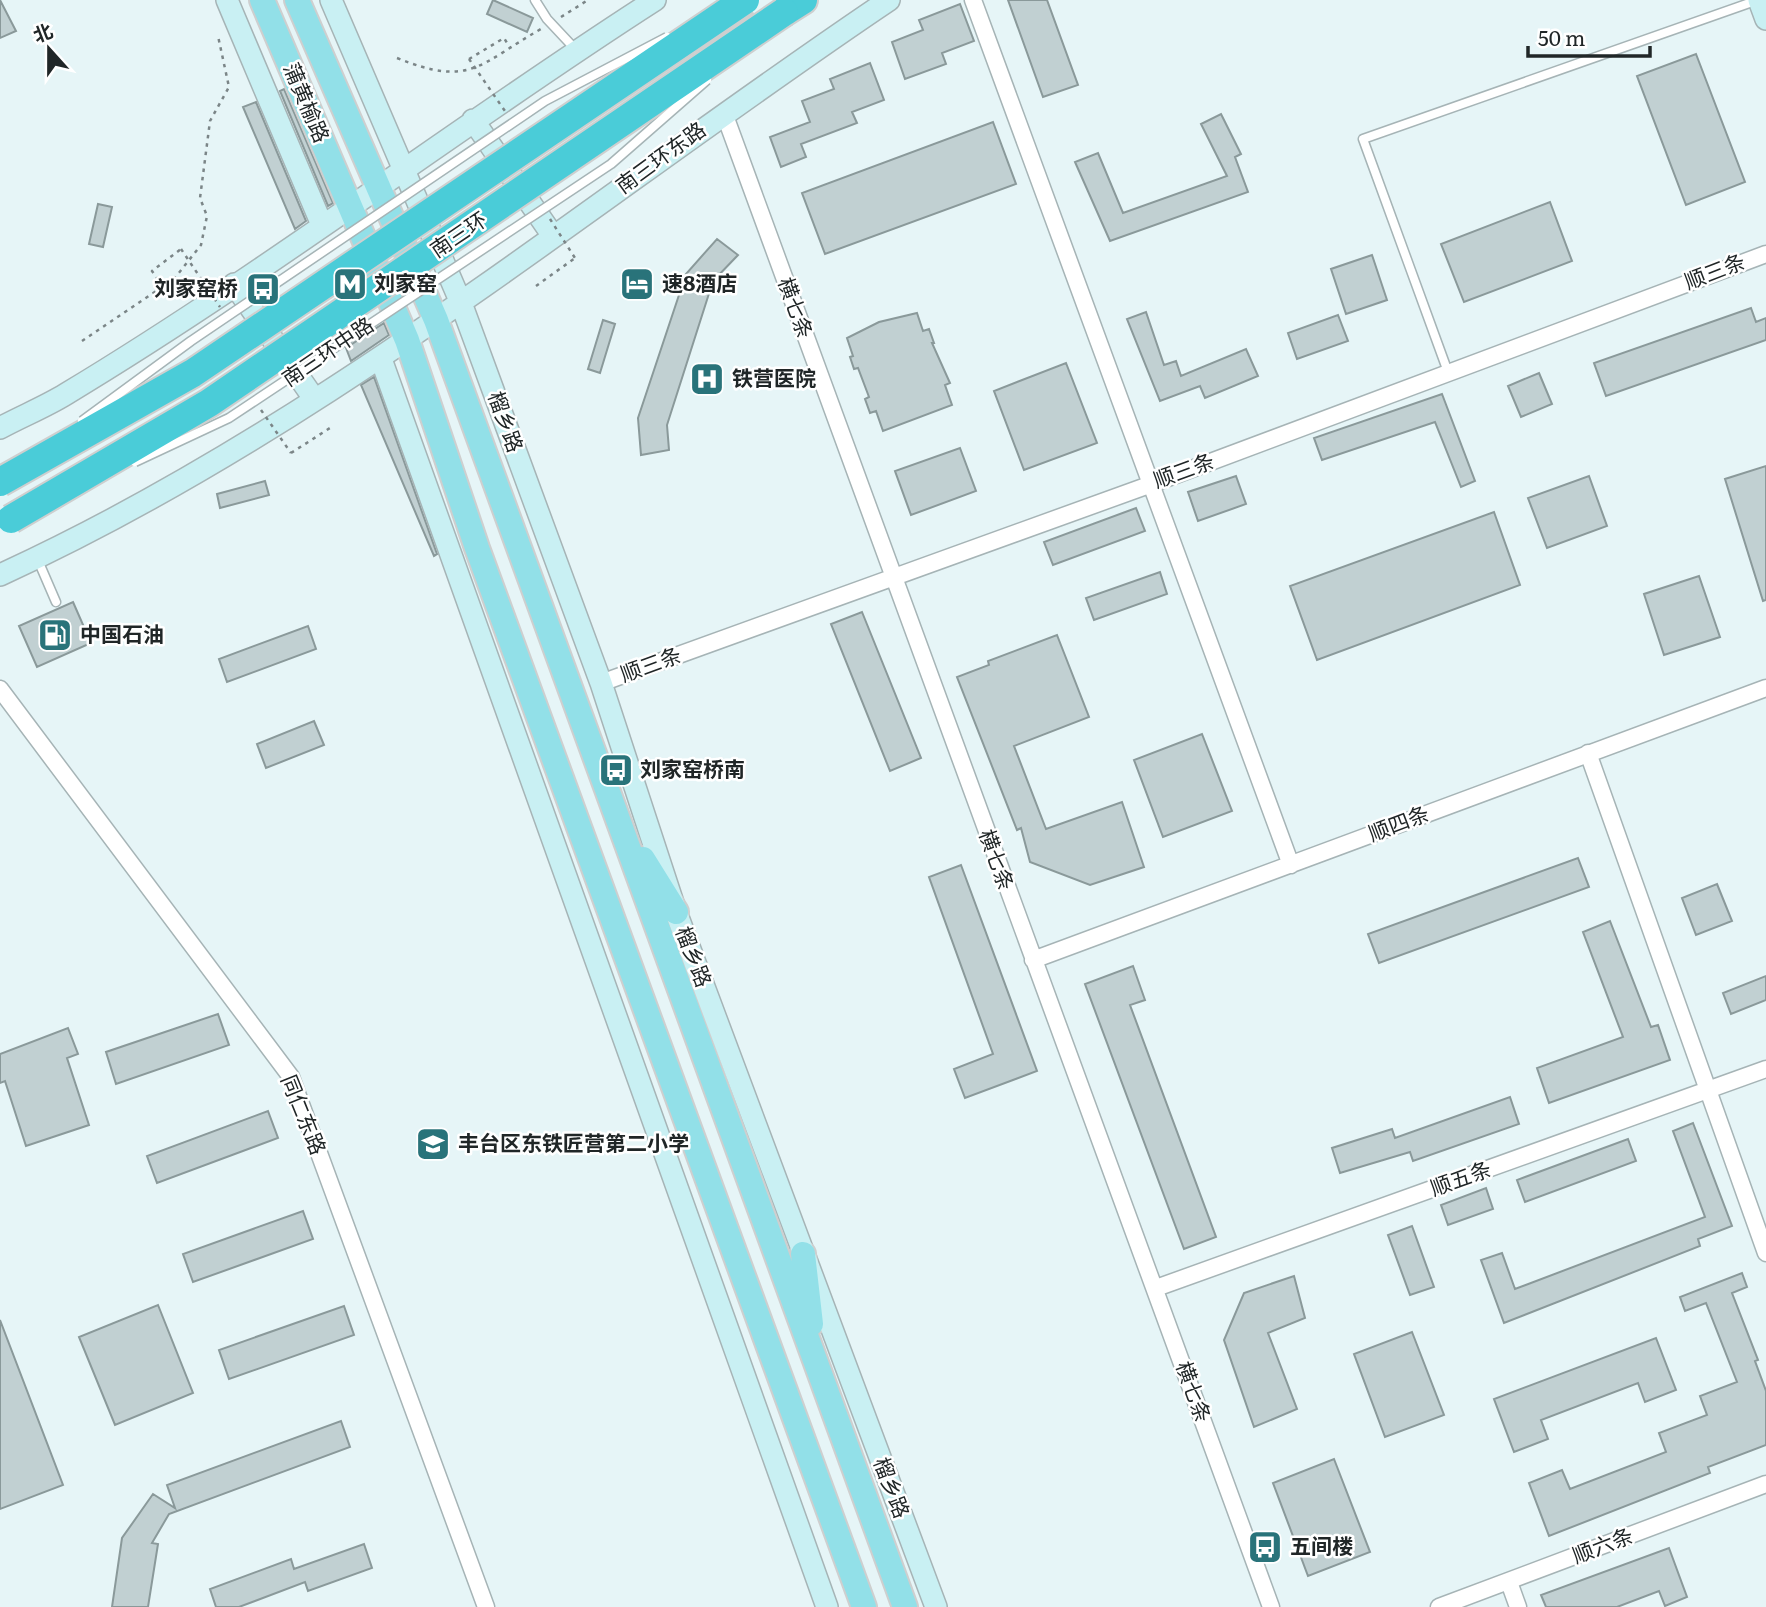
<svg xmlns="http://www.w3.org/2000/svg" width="1766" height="1607" font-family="Literata,'Noto Sans SC',serif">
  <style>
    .building { fill: #c1d0d2; stroke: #8a999a; stroke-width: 2 }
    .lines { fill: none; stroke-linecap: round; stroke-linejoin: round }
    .lane-casing { stroke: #a6b4b6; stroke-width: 11 }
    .street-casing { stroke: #a6b4b6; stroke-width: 19 }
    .secondary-casing { stroke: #a6b4b6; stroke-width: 24 }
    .primary-casing { stroke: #cecfcf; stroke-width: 28 }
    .highway-casing { stroke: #cecfcf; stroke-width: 32 }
    .path { stroke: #7b8587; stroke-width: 2.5; stroke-dasharray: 3.5 5; stroke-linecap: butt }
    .lane { stroke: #fff; stroke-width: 8 }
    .street { stroke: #fff; stroke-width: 16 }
    .secondary { stroke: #c9f0f3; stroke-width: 21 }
    .primary { stroke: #92e0e8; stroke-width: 24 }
    .highway { stroke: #4accd8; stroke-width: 28 }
    .lane-bridge-casing { stroke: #a6b4b6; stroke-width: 11; stroke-linecap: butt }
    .highway-bridge-casing { stroke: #cecfcf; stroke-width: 32; stroke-linecap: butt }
    .path-bridge { stroke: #7b8587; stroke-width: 2.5; stroke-dasharray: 3.5 5; stroke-linecap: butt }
    .lane-bridge { stroke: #fff; stroke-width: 8 }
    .highway-bridge { stroke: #4accd8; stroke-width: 28 }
    .labels { text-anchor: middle; stroke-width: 5; stroke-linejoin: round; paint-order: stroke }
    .street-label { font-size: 21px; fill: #202627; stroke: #fff }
    .poi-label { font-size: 21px; font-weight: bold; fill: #202627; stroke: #fff; text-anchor: start }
  </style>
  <rect width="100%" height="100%" fill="#e6f5f7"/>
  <path class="building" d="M0 0 16 31 0 38Z
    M493 0 533 18 527 32 487 14Z
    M1008 0H1047L1078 85 1043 97Z
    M960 4 974 41 942 53 946 64 905 79 892 42 923 30 919 20Z
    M1696 54 1745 182 1686 205 1637 76Z
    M870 63 884 100 852 112 857 123 801 144 806 157 781 167 770 137 810 122 802 101 834 89 830 79Z
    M284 89 333 203 328 206 280 91Z
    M256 102 306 221 295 229 243 107Z
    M1221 114 1241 154 1235 157 1248 192 1110 241 1075 162 1098 153 1123 213 1227 176 1201 124Z
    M993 122 1016 184 825 254 802 193Z
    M1550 202 1572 261 1464 302 1441 244Z
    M98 204 112 207 103 247 89 244Z
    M717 239 738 255 713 281 667 425 669 450 641 455 638 418 686 274Z
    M1372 255 1387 300 1346 314 1331 269Z
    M1751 308 1756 322 1766 318V340L1606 396 1594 363Z
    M1146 312 1164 365 1176 361 1181 376 1246 349 1258 376 1205 398 1200 386 1160 401 1127 319Z
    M917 313 923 331 929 329 934 343H932L950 383 945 385 952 405 883 431 876 411 870 413 865 399 869 397 858 368 854 369 850 357 853 356 847 338 879 322Z
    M1338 315 1348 341 1297 359 1288 333Z
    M603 320 615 324 600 373 588 369Z
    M384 323 389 335 351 361 346 348Z
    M1066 363 1097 443 1024 470 994 391Z
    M1539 373 1552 404 1521 417 1508 386Z
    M374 377 437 554 434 556 361 385Z
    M1442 394 1475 481 1461 487 1435 422 1322 460 1314 438Z
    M960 448 976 491 911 515 895 471Z
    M1766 466V600L1763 601 1725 479Z
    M1236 476 1246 504 1198 521 1188 492Z
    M1589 476 1607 526 1547 548 1528 498Z
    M265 481 269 495 220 508 217 494Z
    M1136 508 1145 531 1053 565 1044 542Z
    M1494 512 1520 585 1317 660 1290 586Z
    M1160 572 1167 594 1094 620 1086 598Z
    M1699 576 1720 637 1664 655 1644 594Z
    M73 602 91 643 37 667 19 626Z
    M862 612 921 758 890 771 831 624Z
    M308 626 316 649 227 682 219 659Z
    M1057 635 1089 717 1014 746 1046 829 1122 802 1144 867 1090 885 1030 862 1021 828 1017 830 957 677 989 665 988 661Z
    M314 721 324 745 266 768 257 744Z
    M1202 734 1232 811 1163 837 1134 760Z
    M1578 858 1589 887 1379 963 1368 934Z
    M961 865 1037 1071 965 1098 954 1069 993 1054 929 877Z
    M1717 884 1732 921 1696 935 1682 898Z
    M1610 921 1651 1027 1658 1025 1670 1060 1549 1103 1537 1068 1623 1037 1583 932Z
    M1133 966 1145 1000 1130 1005 1216 1237 1184 1249 1085 984Z
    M1766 976V1000L1731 1014 1723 993Z
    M218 1014 229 1045 116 1084 106 1052Z
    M68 1028 78 1054 67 1058 89 1125 26 1146 5 1081 0 1083V1054Z
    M1510 1097 1519 1124 1413 1161 1410 1152 1340 1173 1332 1148 1392 1129 1395 1138Z
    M268 1111 278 1138 157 1183 147 1156Z
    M1693 1123 1732 1226 1698 1239 1700 1246 1504 1323 1481 1260 1502 1253 1515 1289 1705 1217 1673 1131Z
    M1628 1139 1636 1161 1525 1202 1517 1180Z
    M1486 1188 1493 1209 1448 1225 1441 1205Z
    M303 1211 313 1239 193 1282 183 1254Z
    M1412 1226 1434 1287 1410 1295 1388 1235Z
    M1742 1273 1747 1287 1732 1293 1758 1360 1755 1361 1766 1391V1445L1708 1467 1710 1473 1549 1536 1529 1483 1562 1470 1570 1489 1666 1452 1659 1433 1707 1415 1700 1396 1737 1382 1706 1303 1685 1311 1680 1297Z
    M1294 1276 1305 1318 1268 1333 1297 1409 1254 1427 1224 1340 1244 1293Z
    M158 1305 193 1393 115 1425 79 1337Z
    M344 1306 354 1335 229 1379 219 1350Z
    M0 1320 63 1485 0 1509Z
    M1412 1332 1444 1415 1385 1437 1354 1354Z
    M1656 1338 1676 1390 1645 1402 1638 1383 1541 1420 1548 1439 1514 1452 1494 1399Z
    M341 1421 350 1447 169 1514 152 1543 158 1544 148 1607H112L122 1538 153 1494 175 1508 167 1485Z
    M1334 1459 1370 1552 1308 1576 1273 1483Z
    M364 1544 372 1568 308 1591 305 1582 239 1607H216L210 1589 291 1559 294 1569Z
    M1669 1548 1687 1597 1665 1606 1659 1591 1617 1607H1546L1541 1595Z"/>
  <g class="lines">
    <g class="lane-casing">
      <path id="lane" d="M535 0 547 19 577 51
        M1448 372 1363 139 1758 0
        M37 558 56 602"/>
    </g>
    <g class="street-casing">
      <path id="street" d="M973 0 1291 865
        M724 113 1271 1607
        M601 683 1149 485 1766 254
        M0 689 291 1077 486 1607
        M1588 753 1766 1253
        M1033 960 1766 688
        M1156 1288 1766 1069
        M1509 1582 1518 1607
        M1439 1607 1766 1484"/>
    </g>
    <g class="secondary-casing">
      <path id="secondary" d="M227 0 322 225
        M331 0 461 303 601 683 676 912 936 1607
        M1759 0 1766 19
        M473 120 553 236
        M234 284 315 400
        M381 359 827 1607
        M0 428C22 416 45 407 66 394 267 273 457 127 655 0
        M0 575C323 427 597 196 889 0"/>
    </g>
    <g class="primary-casing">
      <path id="primary" d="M262 0 407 340 477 548 864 1607
        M297 0 436 320 905 1607
        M643 859 676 912
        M803 1254 811 1324"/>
    </g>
    <g class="highway-casing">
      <path id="highway" d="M784 12 803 0"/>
    </g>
    <path class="path" d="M561 17 588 0
      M397 58C471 88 479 64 541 29
      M469 59 504 38 510 48
      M536 286 575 258
      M163 287 152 271 181 249
      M82 341 174 279 201 245 207 216 200 198 210 121 229 87 218 36
      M291 453 330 428"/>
    <use href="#lane" class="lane"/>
    <use href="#street" class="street"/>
    <use href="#secondary" class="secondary"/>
    <use href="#primary" class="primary"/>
    <use href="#highway" class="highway"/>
    <g class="lane-bridge-casing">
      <path id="lane-bridge" d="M82 421 191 341 545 101 667 37
        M135 462 229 418 611 164 707 80"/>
    </g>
    <g class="highway-bridge-casing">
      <path id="highway-bridge" d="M0 482 193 373 745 0
        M11 519 209 403 784 12"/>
    </g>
    <path class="path-bridge" d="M469 59 507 114
      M550 219 575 258
      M181 249 220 307
      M261 410 291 453"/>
    <use href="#lane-bridge" class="lane-bridge"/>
    <use href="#highway-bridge" class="highway-bridge"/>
  </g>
  <defs>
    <g id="metro-square" transform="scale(1.75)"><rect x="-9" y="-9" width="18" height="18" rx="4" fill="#29737a" stroke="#fff"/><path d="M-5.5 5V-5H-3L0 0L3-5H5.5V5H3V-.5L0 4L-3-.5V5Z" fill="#fff"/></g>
    <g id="hotel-square" transform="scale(1.75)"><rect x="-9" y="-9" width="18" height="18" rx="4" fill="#29737a" stroke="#fff"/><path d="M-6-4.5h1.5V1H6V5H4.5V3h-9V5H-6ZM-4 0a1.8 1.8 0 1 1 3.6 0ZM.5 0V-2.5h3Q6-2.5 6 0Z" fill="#fff"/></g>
    <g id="bus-square" transform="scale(1.75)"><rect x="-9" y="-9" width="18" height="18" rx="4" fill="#29737a" stroke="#fff"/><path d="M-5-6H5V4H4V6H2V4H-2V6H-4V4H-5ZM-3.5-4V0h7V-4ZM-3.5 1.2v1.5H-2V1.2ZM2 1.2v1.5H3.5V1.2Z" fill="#fff"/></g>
    <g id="hospital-square" transform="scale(1.75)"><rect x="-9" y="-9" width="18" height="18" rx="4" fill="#29737a" stroke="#fff"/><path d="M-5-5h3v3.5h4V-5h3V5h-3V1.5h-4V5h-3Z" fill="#fff"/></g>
    <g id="fuel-square" transform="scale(1.75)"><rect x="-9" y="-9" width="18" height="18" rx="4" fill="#29737a" stroke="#fff"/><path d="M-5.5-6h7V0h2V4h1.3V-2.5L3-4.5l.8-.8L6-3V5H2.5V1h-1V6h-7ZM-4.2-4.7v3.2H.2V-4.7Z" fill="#fff"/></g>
    <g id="school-square" transform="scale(1.75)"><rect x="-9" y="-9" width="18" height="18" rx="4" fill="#29737a" stroke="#fff"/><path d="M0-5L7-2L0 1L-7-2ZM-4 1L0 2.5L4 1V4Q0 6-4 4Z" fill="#fff"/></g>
  </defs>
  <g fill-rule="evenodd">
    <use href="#metro-square" x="350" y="284"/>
    <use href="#hotel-square" x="637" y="284"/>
    <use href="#bus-square" x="263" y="289"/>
    <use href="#hospital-square" x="707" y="379"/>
    <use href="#fuel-square" x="55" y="635"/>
    <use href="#bus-square" x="616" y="770"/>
    <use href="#school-square" x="433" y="1144"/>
    <use href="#bus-square" x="1265" y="1547"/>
  </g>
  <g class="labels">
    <g class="street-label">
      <text transform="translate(306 103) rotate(67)" y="7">蒲黄榆路</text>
      <text transform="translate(661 158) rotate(-36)" y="7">南三环东路</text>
      <text transform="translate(459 235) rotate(-34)" y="7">南三环</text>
      <text transform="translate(1715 272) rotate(-21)" y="7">顺三条</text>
      <text transform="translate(795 308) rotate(70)" y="7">横七条</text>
      <text transform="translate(328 352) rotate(-34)" y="7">南三环中路</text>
      <text transform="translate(505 422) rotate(70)" y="7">榴乡路</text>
      <text transform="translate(1184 471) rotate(-20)" y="7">顺三条</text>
      <text transform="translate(651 665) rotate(-20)" y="7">顺三条</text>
      <text transform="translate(1399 824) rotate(-21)" y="7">顺四条</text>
      <text transform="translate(996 860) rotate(70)" y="7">横七条</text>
      <text transform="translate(693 957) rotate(69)" y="7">榴乡路</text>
      <text transform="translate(303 1115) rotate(68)" y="7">同仁东路</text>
      <text transform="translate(1461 1179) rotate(-20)" y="7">顺五条</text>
      <text transform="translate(1193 1392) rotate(70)" y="7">横七条</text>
      <text transform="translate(891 1488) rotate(69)" y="7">榴乡路</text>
      <text transform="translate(1603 1546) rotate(-21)" y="7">顺六条</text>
    </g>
    <g class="poi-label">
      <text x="374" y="291">刘家窑</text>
      <text x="662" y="291">速8酒店</text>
      <text x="238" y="296" text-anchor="end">刘家窑桥</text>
      <text x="732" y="386">铁营医院</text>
      <text x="80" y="642">中国石油</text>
      <text x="640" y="777">刘家窑桥南</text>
      <text x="458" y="1151">丰台区东铁匠营第二小学</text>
      <text x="1290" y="1554">五间楼</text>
    </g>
  </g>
  <g transform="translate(49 49) rotate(339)" stroke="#ffffff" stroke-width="5" paint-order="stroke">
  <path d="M0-5L12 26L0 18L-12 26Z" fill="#202627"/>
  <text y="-10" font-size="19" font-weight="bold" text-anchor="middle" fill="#202627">北</text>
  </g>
  <path d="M1528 46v10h122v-10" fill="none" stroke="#202627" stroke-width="3.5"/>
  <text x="1538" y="46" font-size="21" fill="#202627" stroke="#ffffff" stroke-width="5" paint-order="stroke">50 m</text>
</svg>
